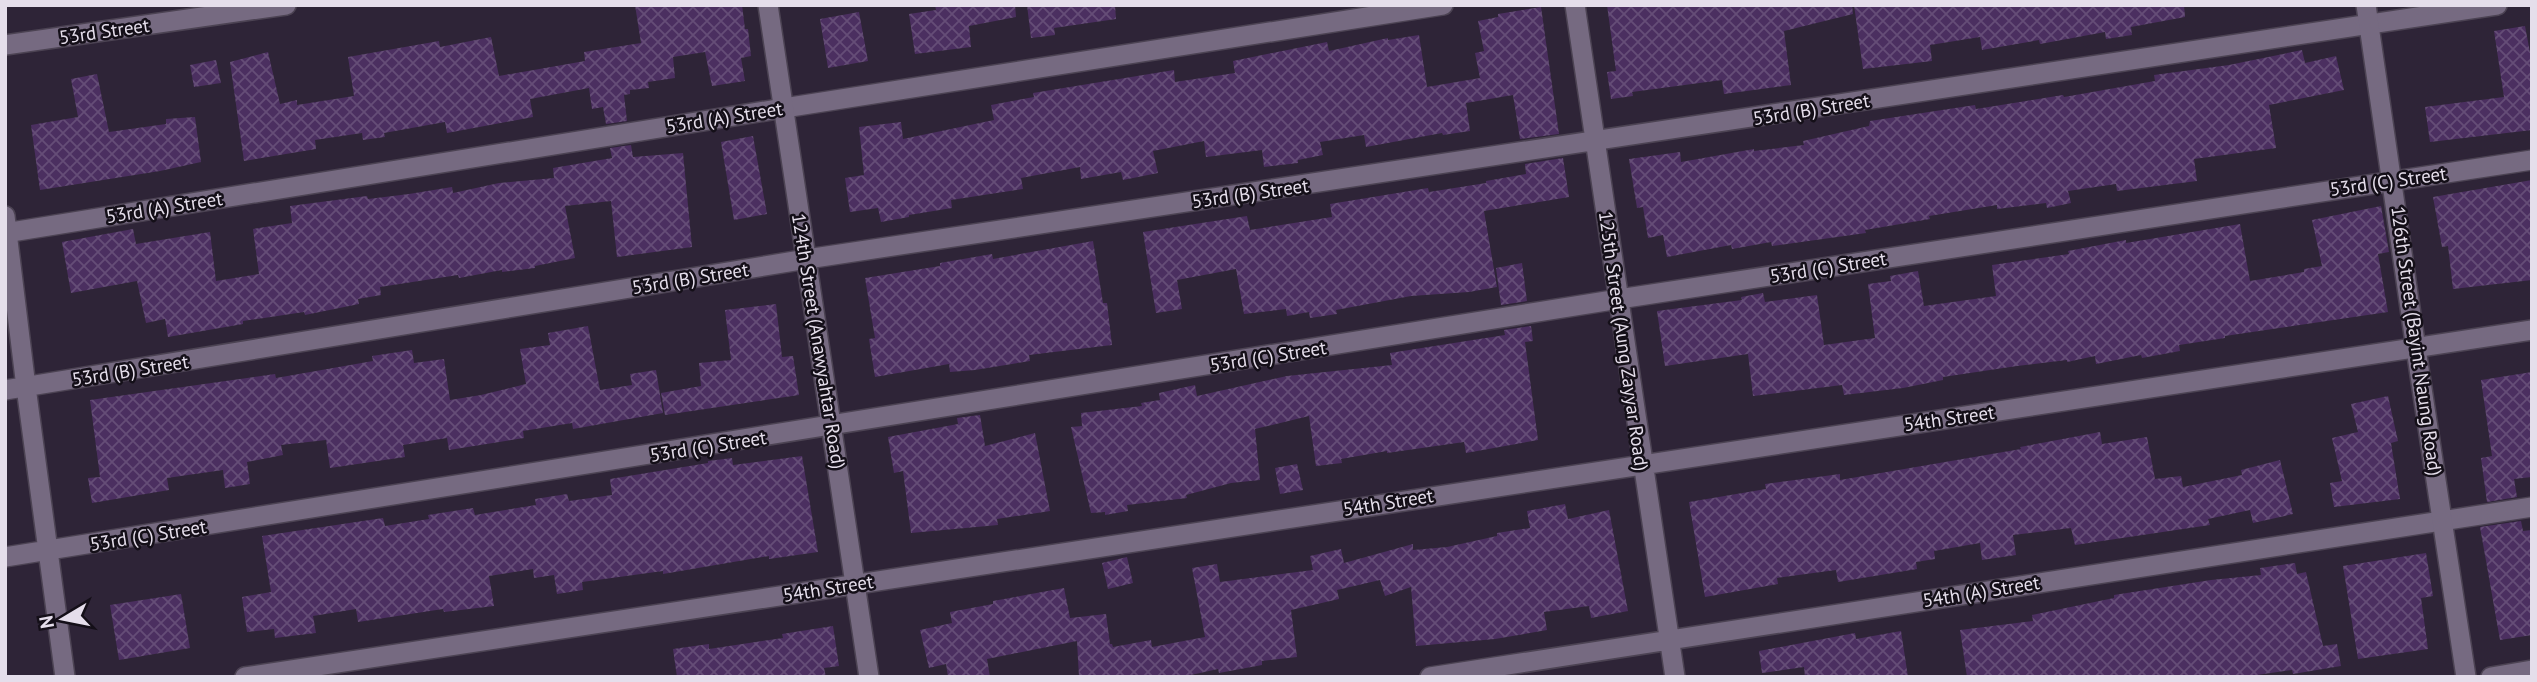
<svg xmlns="http://www.w3.org/2000/svg" width="2537" height="682" font-family="'PT Sans',sans-serif">
  <style>
    .building { fill: url(#building-cross-hatch) }
    .lines { fill: none; stroke-linecap: round; stroke-linejoin: round }
    .minor-casing { stroke: #4c4353; stroke-width: 22 }
    .tertiary-casing { stroke: #4c4353; stroke-width: 22 }
    .minor { stroke: #766a81; stroke-width: 19 }
    .tertiary { stroke: #766a81; stroke-width: 19 }
    .labels { text-anchor: middle; stroke-width: 5; stroke-linejoin: round; paint-order: stroke }
    .street-label { font-size: 19px; fill: #e5deeb; stroke: #140f18 }
  </style>
  <defs>
    <pattern id="building-cross-hatch" width="8" height="8" patternUnits="userSpaceOnUse" patternTransform="scale(1.75)"><rect width="8" height="8" fill="#4b2f60"/><path d="M0 0l8 8M0 8l8-8" fill="none" stroke="#654d77"/></pattern>
  </defs>
  <rect width="100%" height="100%" fill="#2e2437"/>
  <path class="building" d="M635 5H742L745 29H748L751 56 741 58 745 81 712 86 705 52 673 57 675 78 648 82 649 88 630 90V94L624 95 627 121 606 124 603 107 592 109 589 88 530 99 533 117 447 133 445 122 384 133 385 137 363 140 362 133 315 140 316 149 244 161 230 62 268 52 280 104 297 100V105L354 96 348 57 439 41 440 47 491 37 499 76 585 61 584 52 641 43Z
    M935 5H1015L1016 17 969 26 971 47 915 54 909 14 936 10Z
    M1027 5H1115L1116 19 1054 28 1055 35 1031 38Z
    M1607 5H1852L1853 14 1784 31 1791 85 1724 94 1722 80 1632 92 1633 96 1611 99 1607 72 1616 71Z
    M1854 5H2184L2185 17 2131 27 2132 35 2106 39 2105 32 2040 44 2039 40 1982 50 1980 37 1930 45 1932 61 1863 69Z
    M1541 7 1559 134 1520 139 1513 95 1466 103 1470 131 1443 135 1442 133 1366 147 1364 135 1320 142 1323 155 1298 160V163L1264 167 1262 150 1206 157 1204 141 1153 151 1158 173 1123 180 1121 172 1081 179 1080 167 1021 178 1023 189 951 200 952 208 909 215V217L881 222 878 208 850 212 845 178 864 175 859 127 901 122 903 139 994 120 991 105 1034 97 1033 93 1174 70 1175 82 1235 73 1233 61 1327 42 1329 51 1388 38V40L1419 35 1427 87 1480 78 1475 53 1484 51 1478 21 1498 17V14Z
    M859 12 868 61 828 68 820 19Z
    M2525 26 2532 63V130L2430 142 2425 107 2504 97 2494 31Z
    M2302 50 2305 63 2336 56 2344 90 2269 105 2276 148 2194 159 2197 181 2117 191 2116 184 2068 191 2071 203 2047 208 2046 203 1997 209V205L1929 216 1930 219 1865 230 1866 233 1772 246 1771 242 1732 249 1731 245 1667 257 1663 235 1648 238 1643 207 1637 208 1629 159 1680 152 1681 162 1754 149V151L1804 145 1803 141 1869 126 1870 121 1975 105 1976 109 2063 95 2064 97 2155 81 2154 75 2229 65Z
    M216 60 221 83 194 87 190 65Z
    M97 74 109 132 166 124V119L195 117 201 162 160 171 40 190 31 125 78 117 71 79Z
    M753 136 767 214 734 220 721 142Z
    M631 145 633 157 683 153 692 247 617 257 611 201 565 206 575 258 535 266V268L502 272V270L459 278 458 275 380 287 381 295 358 299 359 304 305 315 304 312 243 321V324L168 337 165 319 146 323 137 281 71 293 62 242 133 229 136 244 210 232 216 281 259 274 253 229 292 223 290 206 367 196 368 199 409 194 452 187 453 193 499 183 554 178 553 168 612 158 610 148Z
    M1563 158 1569 197 1484 211 1497 287 1469 292 1411 296 1336 310 1337 314 1310 318 1309 312 1287 316 1286 309 1244 314 1236 269 1177 280 1182 309 1156 313 1143 232 1247 216 1250 230 1332 217 1330 204 1428 188 1429 192 1486 183V181L1526 174 1525 164Z
    M2532 180V280L2453 289 2448 246 2442 247 2433 197Z
    M2381 206 2389 252 2378 254 2388 312 2225 336V338L2179 345 2180 351 2142 358 2141 355 2096 364 2095 356 2067 362V360L2017 366 1943 377V380L1903 388 1844 395 1842 385 1753 396 1748 354 1665 366 1657 311 1742 300 1741 297 1763 293 1765 302 1817 295 1824 345 1875 338 1868 284 1891 281 1890 276 1918 271 1924 306 1996 296 1992 265 2069 254 2068 251 2126 240V243L2240 224 2250 281 2304 272V269L2322 266 2312 220Z
    M1093 241 1103 303H1107L1112 345 1029 355 1030 361 975 370 950 372 949 364 875 377 869 339 875 338 865 278 940 266V263L992 254 993 259Z
    M1522 263 1527 301 1501 305 1496 268Z
    M776 304 782 357 793 356 799 395 665 415 661 393 701 386 699 363 731 360 725 310Z
    M588 326 600 390 632 385 630 374 656 370 663 413 573 429 572 423 523 431 524 438 449 450 447 438 403 445 405 457 330 468 326 440 281 445 283 455 247 462 250 484 225 488 223 470 167 478 169 490 92 503 88 478 100 477 90 400 275 374 276 378 373 361 372 356 412 350 414 363 444 359 450 400 481 395 526 384 520 349 550 345 548 333Z
    M1531 326 1533 341 1525 342 1538 440 1466 453 1464 442 1387 453V451L1341 459 1342 463 1316 466 1309 416 1255 429 1260 480 1231 483 1186 495 1187 498 1127 505 1128 511 1105 515V512L1091 513 1071 427 1082 426 1081 413 1142 406 1141 403 1160 400 1159 393 1195 385 1197 396 1287 376 1392 365 1390 353 1505 335 1504 330Z
    M2532 372V477L2514 479 2517 497 2487 502 2481 458 2492 456 2481 380Z
    M2388 396 2398 441 2391 443 2400 499 2334 507 2330 483 2342 481 2332 438 2358 432 2351 404Z
    M980 415 985 446 1035 433 1050 511 997 519 998 525 911 533 903 471 894 473 888 437 958 424 957 418Z
    M2100 432 2102 444 2147 437 2155 479 2181 476 2183 487 2242 475 2241 470 2280 460 2293 514 2253 523 2250 510 2208 519 2210 525 2075 545 2071 528 2013 535 2016 555 1982 560 1980 543 1934 551 1935 559 1916 562 1917 569 1838 582 1836 570 1777 578 1778 584 1705 597 1689 502 1766 489 1765 484 1840 474V480L2021 449 2020 447Z
    M802 456 818 552 769 559V556L663 574V571L582 582 583 590 557 594 554 575 534 578 533 569 489 576 494 606 444 612 443 609 358 622 356 609 313 616 316 633 275 638 274 629 247 632 242 597 271 592 262 536 383 518 385 526 429 519 428 515 473 508 475 515 536 505 535 499 567 494 569 501 612 495 610 479 708 463V461L732 458 733 465Z
    M1297 464 1303 490 1280 494 1275 468Z
    M1565 504 1568 519 1609 510 1628 611 1591 618 1589 606 1544 612 1547 630 1495 639 1416 646 1411 587 1385 596 1380 580 1337 590 1339 599 1291 610 1297 657 1262 661V665L1219 673 1218 669 1182 677H1079L1077 641 987 659 990 677H948L946 664 929 668 920 630 952 623 950 612 993 604V601L1064 588 1070 618 1106 614 1110 644H1112L1113 647 1151 640 1152 647 1205 637 1192 568 1217 564 1220 582 1313 570 1310 556 1341 549 1344 563 1413 544V550L1447 547 1497 536V533L1530 528 1527 511Z
    M2521 521 2523 531 2532 530V635L2500 640 2480 527Z
    M2426 553 2433 596 2421 598 2428 649 2358 659 2343 566Z
    M1127 557 1133 583 1108 589 1102 563Z
    M2295 563 2297 574 2306 572 2323 646 2337 644 2341 666 2293 674 2292 670 2243 677H1967L1960 630 2033 621 2032 615 2114 598V595L2211 580 2261 575 2260 568Z
    M181 594 190 648 119 660 110 605Z
    M833 626 839 666 824 668 826 677H677L673 649 709 644V649L783 638 782 634Z
    M1901 631 1908 677H1805L1804 667 1762 673 1759 651 1855 633 1856 639Z"/>
  <g class="lines">
    <g class="minor-casing">
      <path id="minor" d="M1575 5 1675 677
        M5 45 286 5
        M5 216 26 387 65 677
        M5 233 784 108 1443 5
        M5 390 807 259 2497 5
        M5 557 1619 299 2532 160
        M245 677 2532 330
        M1430 677 2532 507
        M2491 677 2532 670"/>
    </g>
    <g class="tertiary-casing">
      <path id="tertiary" d="M768 5 869 677
        M2366 5 2416 349 2466 677"/>
    </g>
    <use href="#minor" class="minor"/>
    <use href="#tertiary" class="tertiary"/>
  </g>
  <g class="labels">
    <g class="street-label">
      <text transform="translate(104 31) rotate(-8)" y="7">53rd Street</text>
      <text transform="translate(1811 109) rotate(-9)" y="7">53rd (B) Street</text>
      <text transform="translate(724 117) rotate(-9)" y="7">53rd (A) Street</text>
      <text transform="translate(2388 181) rotate(-8)" y="7">53rd (C) Street</text>
      <text transform="translate(1250 193) rotate(-8)" y="7">53rd (B) Street</text>
      <text transform="translate(164 207) rotate(-9)" y="7">53rd (A) Street</text>
      <text transform="translate(1828 267) rotate(-9)" y="7">53rd (C) Street</text>
      <text transform="translate(690 278) rotate(-9)" y="7">53rd (B) Street</text>
      <text transform="translate(819 341) rotate(81)" y="7">124th Street (Anawyahtar Road)</text>
      <text transform="translate(1624 341) rotate(82)" y="7">125th Street (Aung Zayyar Road)</text>
      <text transform="translate(2417 341) rotate(82)" y="7">126th Street (Bayint Naung Road)</text>
      <text transform="translate(1268 356) rotate(-9)" y="7">53rd (C) Street</text>
      <text transform="translate(130 370) rotate(-9)" y="7">53rd (B) Street</text>
      <text transform="translate(1949 418) rotate(-8)" y="7">54th Street</text>
      <text transform="translate(708 446) rotate(-9)" y="7">53rd (C) Street</text>
      <text transform="translate(1388 502) rotate(-9)" y="7">54th Street</text>
      <text transform="translate(148 535) rotate(-9)" y="7">53rd (C) Street</text>
      <text transform="translate(828 588) rotate(-9)" y="7">54th Street</text>
      <text transform="translate(1981 591) rotate(-9)" y="7">54th (A) Street</text>
    </g>
  </g>
  <rect width="2537" height="682" fill="none" stroke="#e5deeb" stroke-width="14"/>
  <g transform="translate(63 619) rotate(260)" stroke="#140f18" stroke-width="5" paint-order="stroke">
  <path d="M0-5L12 26L0 18L-12 26Z" fill="#e5deeb"/>
  <text y="-10" font-size="19" font-weight="bold" text-anchor="middle" fill="#e5deeb">N</text>
  </g>
</svg>
